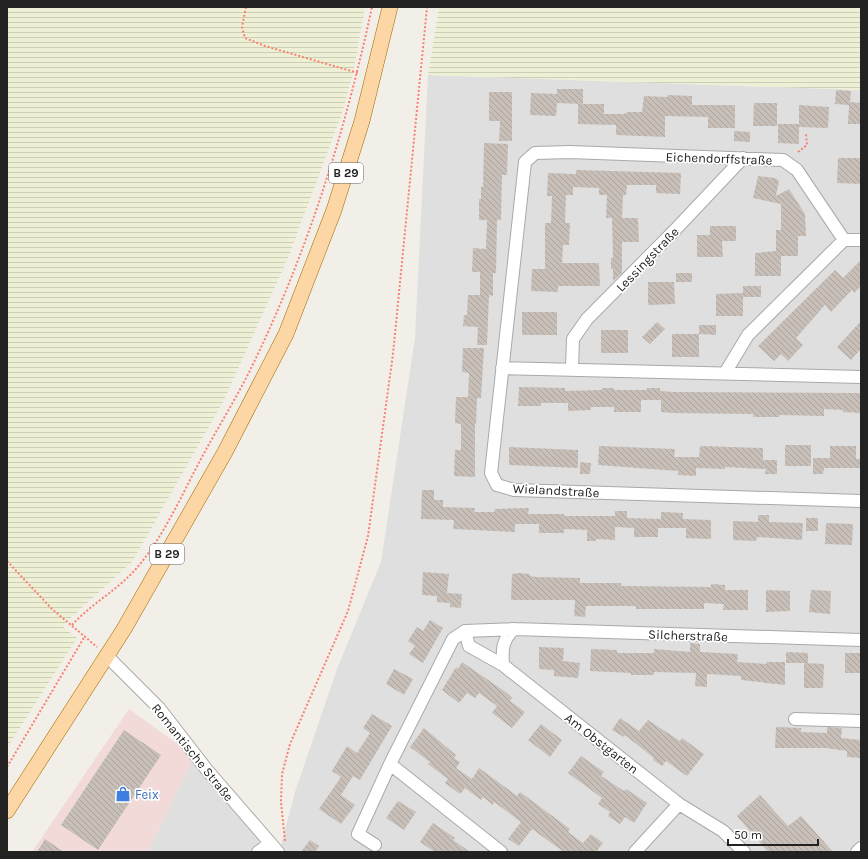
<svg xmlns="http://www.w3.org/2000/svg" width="868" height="859" font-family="Karla,sans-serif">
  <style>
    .residential { fill: #e0dfdf }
    .commercial { fill: #f2dad9 }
    .farmland { fill: url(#farmland-rules) }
    .building { fill: url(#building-back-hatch) }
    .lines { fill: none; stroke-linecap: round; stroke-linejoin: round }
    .minor-casing { stroke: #a9a9a9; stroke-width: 14 }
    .major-casing { stroke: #a06b00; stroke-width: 16 }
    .path { stroke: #fa8072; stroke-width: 2; stroke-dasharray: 2 2; stroke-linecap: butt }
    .minor { stroke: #fff; stroke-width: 12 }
    .major { stroke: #fcd6a4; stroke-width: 15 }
    .labels { text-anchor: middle; stroke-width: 3.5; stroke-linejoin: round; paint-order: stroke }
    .shield { fill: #fff; stroke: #646464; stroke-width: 1 }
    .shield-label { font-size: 12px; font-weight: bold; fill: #222 }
    .street-label { font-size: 13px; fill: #222; stroke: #fff }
    .shop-label { font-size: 13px; fill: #366cbe; stroke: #fff; text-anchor: start }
  </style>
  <defs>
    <pattern id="farmland-rules" width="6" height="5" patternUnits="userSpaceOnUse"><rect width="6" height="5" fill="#eef0d5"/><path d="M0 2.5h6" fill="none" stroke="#ccceb7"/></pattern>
    <pattern id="building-back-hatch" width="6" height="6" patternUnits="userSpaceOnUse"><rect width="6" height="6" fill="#c7bfb8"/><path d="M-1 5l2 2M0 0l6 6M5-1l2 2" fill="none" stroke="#aba49e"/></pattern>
  </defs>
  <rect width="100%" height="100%" fill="#f2efe9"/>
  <path class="residential" d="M428 75 861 90V852H148L194 756 281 845 295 792 337 669 381 562 415 338Z"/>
  <path class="commercial" d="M129 709 194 756 148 852H32Z"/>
  <path class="farmland" d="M7 7H365L353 74 341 116 288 258 223 402 132 562 62 626 77 638 7 748Z
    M439 7H861V90L428 75Z"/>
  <path class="building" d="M557 89H583V104L557 103 556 116 530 115 531 93 557 94Z
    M836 90 851 91 850 102 861 103V124H848L849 105 835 104Z
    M489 92H512V141H499L500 121H489Z
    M668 95 692 96V105H735V128H708V117L665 116V137L616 135V125L578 124V104H604V114H624L628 112H642L644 96 667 97Z
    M754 103H777V126H753Z
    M799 105 829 107 828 128 799 127V144L778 143V124H799Z
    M734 131 750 132V142L734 141Z
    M484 143 508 144 507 175H502L501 220H497L496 273H493V296L489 295 487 345H477L478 327 463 326 464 315H467L468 295H480V272H472L473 248 486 249 487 220H479V199H481V187H483Z
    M838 158H861V184L837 183Z
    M576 170 681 173 680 194 656 193V185H627L626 195H623L622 218H638L639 242H622V273L613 281V269H611V258H613L612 218H606L607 195H599V188L573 187V195H566L565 223H570L569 245H563L562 263H599L600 286H558V292L531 291 532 269H545V223H551L552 196H547L548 173 576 174Z
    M758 176 775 178 779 181 776 196 789 189 805 214 806 236H798V256H781V276H755V253L776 251V230H781V204L753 198Z
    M710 226H736V241H722L723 257H697V235H710Z
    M861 260V286L854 293 852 290 831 312 825 305 796 338 803 345 788 361 781 354 774 361 758 346 835 270 843 278Z
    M676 273H692V282H676Z
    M648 282H674L675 304 648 305Z
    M743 286H761V297H743V316H716V294L743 293V295Z
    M522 312H557V335H522Z
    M861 321V349L851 360 837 347Z
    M657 322 665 329 650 344 642 337Z
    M699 325H716V335L699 334Z
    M601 330H628V353H601Z
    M672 334H699V357H672Z
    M463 348H484L481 398H477L476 424H475V477L454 476 455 450H461V424L455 423 456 397H468L469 373 462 372Z
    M519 387 565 388V391L602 390V388H614V390H647V388H660V391L675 392 861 393V413L843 412V410L824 409V416L779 415V417H753V414L674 413 661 412V400H641V412H614V407H591V410L568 411V403H541V406H518Z
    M785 445H811V466H785Z
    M599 446 675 449 674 457H699L700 446 763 448V460H777V474H765L766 469 725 467V469L696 468V476L678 475V471L598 465Z
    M830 446H856V459H861V468H824L823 474H813V458H830Z
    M509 447 578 450V468L509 465Z
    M580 462 591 463 590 474H580Z
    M422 490H434V500H443V507L475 508 474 512H494L495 509 529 508 528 514H564V516H615V511H627V518L661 519V512L683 513V519L711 520V539L686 538V528H658V537H634V528L615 527V540L596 539V541H587V530L564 529V533H539V524H515V532L453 529 454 520 421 519Z
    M758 515H769V522L803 523 802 540 757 537 756 541 733 540V521L758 522Z
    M806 518H818V531H806Z
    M826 523 853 524 852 545 825 544Z
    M423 572 449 574 447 593 462 594 461 608 450 607V603L437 602V596L422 595Z
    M519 573 530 574V576L537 577 580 578V583H621V586L711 587V584L725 585V590H748V610H723L724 604 704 603V609H636V606H586L585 617 574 616 575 600H511L512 574Z
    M766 590 790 591V611L766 612Z
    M811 590 831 591 830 614 809 612Z
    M430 620 443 628 423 663 409 654 415 646 408 641 417 627 423 631Z
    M690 643 700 644V652L738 654 737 662 766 664V662H785V685L741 680V676L707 674V687L695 686 696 673 654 672V675H631V673L590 671 591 649 617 650V653H654V649L690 652Z
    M539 647 564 648 563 661 580 663 578 678 554 676V670L539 669Z
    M786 652 808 653V663H786Z
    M845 653H861V673H845Z
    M462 662 507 693 512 698 510 701 525 712 512 728 492 713 497 706 479 693 475 698 467 693 459 703 442 690 456 667 458 669Z
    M804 663 824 664 823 688H804Z
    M394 669 413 679 404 695 386 684Z
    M372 714 392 726 360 780 353 776 341 795 355 805 341 824 319 809 341 777 332 771 347 746 357 753 370 733 363 728Z
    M620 718 639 731 648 720 680 741 682 738 704 754 687 776 666 761 662 766 653 760 654 758 625 735 624 737 612 730Z
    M541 724 562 740 550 757 528 740Z
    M776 727 801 728V732L827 733V727L842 728 841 738 861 740V758L847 757V751L826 748H775Z
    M424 728 456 755 454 758 460 762 456 768 472 779 479 768 517 796 520 792 570 829 568 832 583 843 591 834 603 843 596 852H564L532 829 519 846 508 839 521 822 494 802 493 805 483 797 481 800 465 788 460 794 445 783 448 779 428 764 430 762 410 747Z
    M124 730 161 755 98 850 61 825Z
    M581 756 604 772 601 776 624 791 626 789 647 803 634 823 625 817 620 824 608 816 610 812 598 804 602 798 568 773Z
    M760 795 788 826 801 816 833 852H768L737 816Z
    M398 801 416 812 404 830 386 818Z
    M433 823 455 838 453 840 470 852H435L420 842Z
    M45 839 64 852H37Z
    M310 840 319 846 315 852H301Z"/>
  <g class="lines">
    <g class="minor-casing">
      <path id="minor" d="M861 240H844L797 170 783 160 570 152 535 153 525 162 491 473 497 485 514 490 861 501
        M502 368 861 377
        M572 369 573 339 587 319 675 230 743 158
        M725 373 748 335 844 240
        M465 631 469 646 503 665 679 804 723 831 744 852
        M106 655 159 708 207 770 278 852
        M503 665C502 650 502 640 514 629
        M795 719 861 721
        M375 845 358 834 390 764
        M258 852 270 844
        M501 852 390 764 453 639 465 631 514 629 861 640
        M635 852 679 804
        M857 852 861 848"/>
    </g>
    <g class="major-casing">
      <path id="major" d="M7 811 124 629 225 452 286 334 334 210 362 121 390 7"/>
    </g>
    <path class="path" d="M246 7 242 27 245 38 265 46 358 73
      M798 152 807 145 806 134
      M7 561 52 609 97 647
      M72 625C91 604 116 591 135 570 164 537 182 494 203 455 220 424 240 392 255 360 309 248 346 128 372 7
      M7 767 85 636
      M285 841 281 802 282 774 290 744 348 611 368 536 393 354 427 7"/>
    <use href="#minor" class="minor"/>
    <use href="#major" class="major"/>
  </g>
  <defs>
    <g id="shop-bare" transform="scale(1.2)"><path d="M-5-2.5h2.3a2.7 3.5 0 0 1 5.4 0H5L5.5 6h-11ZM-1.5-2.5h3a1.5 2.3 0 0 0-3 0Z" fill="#3f7fe0" stroke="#fff" stroke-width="2.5" paint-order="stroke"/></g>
  </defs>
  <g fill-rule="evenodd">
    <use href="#shop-bare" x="123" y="794"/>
  </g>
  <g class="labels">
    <g class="shield">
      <rect x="329" y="163" width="34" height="20" rx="3"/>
      <rect x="150" y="544" width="34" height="20" rx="3"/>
    </g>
    <g class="shield-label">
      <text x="346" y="177">B 29</text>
      <text x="167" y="558">B 29</text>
    </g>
    <g class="street-label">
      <text transform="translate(719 158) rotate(2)" y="5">Eichendorffstraße</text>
      <text transform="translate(647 259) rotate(-46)" y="5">Lessingstraße</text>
      <text transform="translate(556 490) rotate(3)" y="5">Wielandstraße</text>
      <text transform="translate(688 635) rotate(2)" y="5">Silcherstraße</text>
      <text transform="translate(602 743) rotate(38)" y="5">Am Obstgarten</text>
      <text transform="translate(193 752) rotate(51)" y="5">Romantische Straße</text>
    </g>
    <g class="shop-label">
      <text x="135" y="799">Feix</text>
    </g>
  </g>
  <rect width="868" height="859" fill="none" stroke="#222222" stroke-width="16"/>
  <path d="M728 839v6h90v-6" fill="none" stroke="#222222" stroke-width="2"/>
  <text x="734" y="839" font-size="12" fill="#222222" stroke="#ffffff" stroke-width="3" paint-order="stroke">50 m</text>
</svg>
